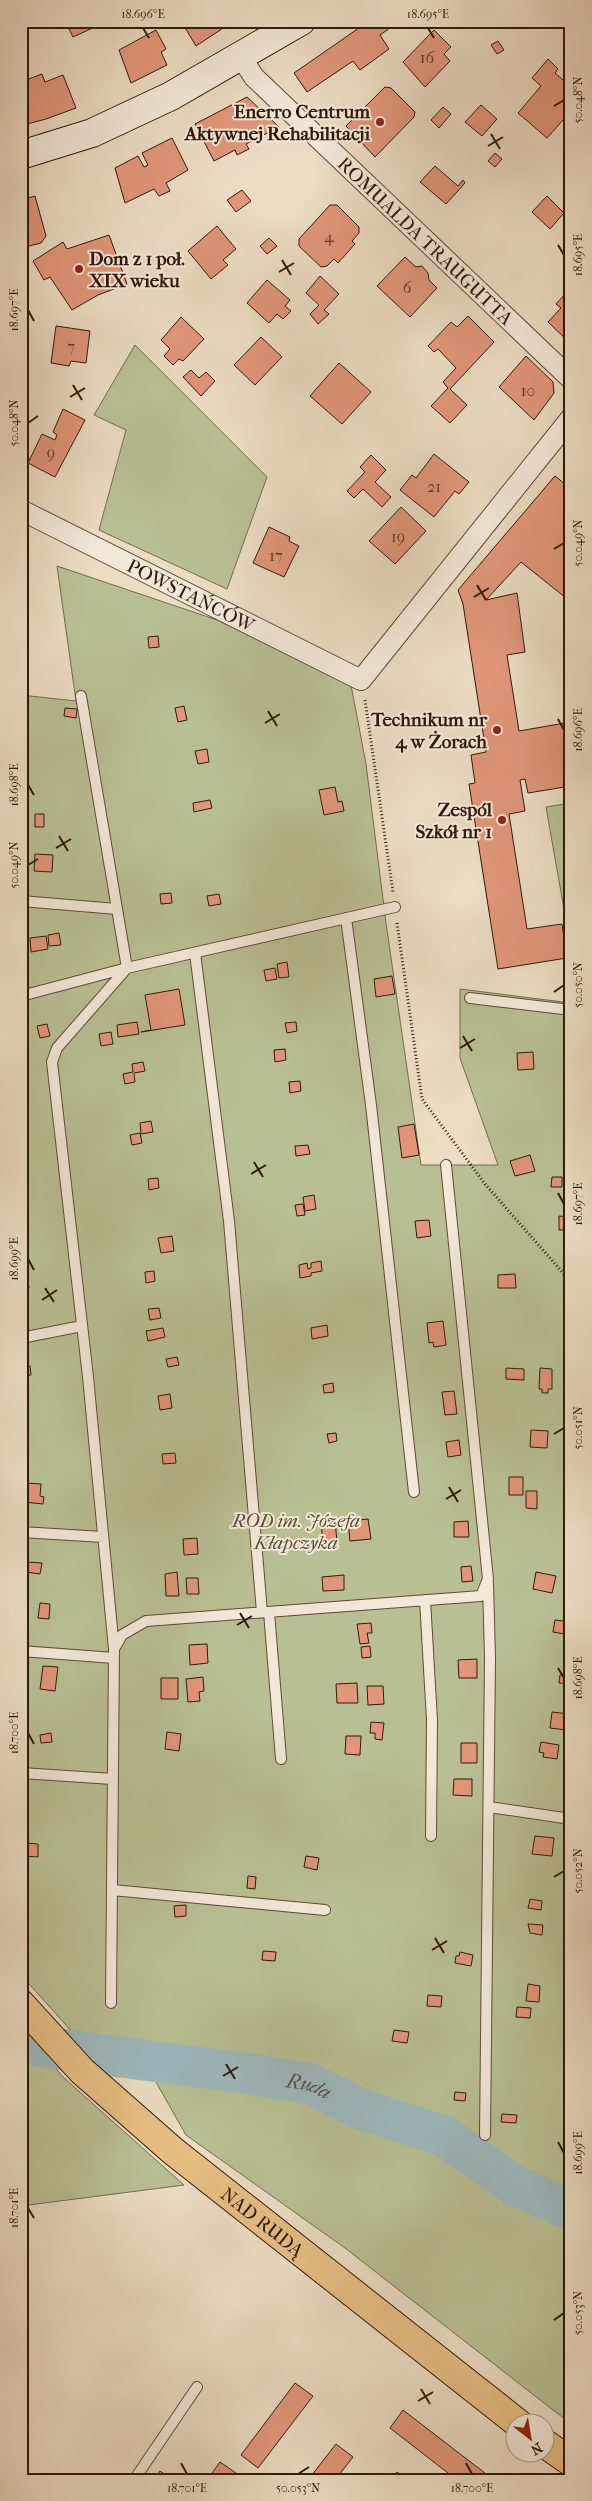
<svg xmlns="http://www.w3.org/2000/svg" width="592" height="2501" font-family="'IM FELL French Canon',serif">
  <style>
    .green { fill: #b8c093; stroke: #746c50 }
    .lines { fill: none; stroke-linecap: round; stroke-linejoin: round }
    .river { stroke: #9db9be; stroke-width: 41 }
    .building { fill: #e19679; stroke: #31180c }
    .lane-casing { stroke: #60493a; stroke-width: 12 }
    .street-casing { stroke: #60493a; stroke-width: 22 }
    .secondary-casing { stroke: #31180c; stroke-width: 30 }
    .primary-casing { stroke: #31180c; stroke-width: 30 }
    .path { stroke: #31180c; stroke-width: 3; stroke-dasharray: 1 2.5; stroke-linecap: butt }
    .lane { stroke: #f2e8d8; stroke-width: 10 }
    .street { stroke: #f2e8d8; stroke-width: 20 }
    .secondary { stroke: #f2e8d8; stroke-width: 28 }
    .primary { stroke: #e6be82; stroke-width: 28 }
    .ticks { fill: none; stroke: #31180c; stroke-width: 2 }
    .poi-dot { fill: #8f2418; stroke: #f2e8d8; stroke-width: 2 }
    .labels { text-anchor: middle; stroke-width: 4; stroke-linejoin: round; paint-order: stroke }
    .number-label { font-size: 16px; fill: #5d3827 }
    .poi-label { font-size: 19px; font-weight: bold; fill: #31180c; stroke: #f2e8d8; text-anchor: end }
    .street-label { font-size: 19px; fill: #31180c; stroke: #f2e8d8 }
    .park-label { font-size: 19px; font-style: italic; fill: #5a4a34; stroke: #f2e8d8 }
    .water-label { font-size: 20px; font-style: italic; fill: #57504a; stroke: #f2e8d8 }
    .neatline { fill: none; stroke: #31180c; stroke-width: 2 }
    .ticks-label { font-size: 12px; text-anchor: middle; fill: #31180c }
  </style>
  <rect width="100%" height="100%" fill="#ebdcc3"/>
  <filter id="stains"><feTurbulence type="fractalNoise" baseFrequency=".004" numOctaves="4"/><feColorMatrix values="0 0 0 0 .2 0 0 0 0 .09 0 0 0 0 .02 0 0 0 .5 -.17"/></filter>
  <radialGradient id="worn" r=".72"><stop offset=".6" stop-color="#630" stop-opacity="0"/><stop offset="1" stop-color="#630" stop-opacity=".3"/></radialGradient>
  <path class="green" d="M135 345 267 477 227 589 99 530 126 430 94 415Z
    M57 566 217 620 351 685 366 764 386 923 421 1165H498L460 1058V989L571 1003V2424L345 2248 186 2135 135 2045 74 2034 21 1975V695L76 701Z
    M571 803V949L546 807Z
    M21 2028 64 2078 184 2185 21 2206Z"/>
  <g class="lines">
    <path class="river" id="s1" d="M21 2044 243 2073 311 2084 363 2110 444 2136 514 2185 571 2210"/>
  </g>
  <path class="building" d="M65 21H108L73 37Z
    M181 21H234L196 46Z
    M369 21H400L380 35 389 49 360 70 353 61 307 92 294 73Z
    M156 30 166 49 161 52 167 65 131 83 119 50Z
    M434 30 451 47 444 54 450 61 425 87 403 62Z
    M498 41 504 50 497 54 491 45Z
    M548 59 558 69 555 73 571 87V111L547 138 518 113 541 86 532 78Z
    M42 74 45 82 63 75 76 108 46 119 27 124 23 122 21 125V82Z
    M385 87 391 88 415 112 414 117 375 157 346 126Z
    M247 97 279 127 246 144 249 149 237 155 235 150 214 161 195 124Z
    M481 105 497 119 482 136 465 122Z
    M443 107 451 114 439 128 431 120Z
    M172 138 188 170 166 183 170 191 159 196 154 189 125 203 115 168 138 156 144 167 148 165 142 153Z
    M495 153 502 159 495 167 488 161Z
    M435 166 458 186 463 180 465 183 446 204 420 182Z
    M242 190 251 201 236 212 227 200Z
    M35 196 46 236 41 243 21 248V200Z
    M547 196 564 213 550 229 532 212Z
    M330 205H337L359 227V233L352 241 355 244 338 263 334 259 327 266 321 267 299 246V239Z
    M217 226 236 249 223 260 228 265 211 279 188 251Z
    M109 235 127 284 98 295 72 310 50 277 44 280 33 261 63 242 67 249Z
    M269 238 277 246 267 254 260 246Z
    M405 257 416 267 422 266 428 273 429 280 437 288 410 317 377 286Z
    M320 276 339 294 324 310 329 314 318 324 310 314 319 305 306 293Z
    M267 280 290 300 285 306 291 311 283 319 277 314 269 323 247 303Z
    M571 288V344L548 322 561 308 556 304Z
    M468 316 494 342 450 389 467 405 450 423 431 406 448 388 443 382 456 368 438 349 434 352 428 346 451 322 457 327Z
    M181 317 204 339 183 361 179 359 173 365 164 356 170 349 161 340Z
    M56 326 90 331 86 363 71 361 69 366 51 363Z
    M261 337 282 357 255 385 234 365Z
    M526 356 553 382 554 393 534 420 499 387Z
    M339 363 371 392 342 424 310 396Z
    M191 370 199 378 206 372 215 381 201 396 183 377Z
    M63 409 85 420 55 477 28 463 42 434 55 440 57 435 53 432Z
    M434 454 469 482 459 494 455 491 434 517 400 490 412 475 416 478Z
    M371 455 386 470 375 482 391 497 382 507 363 489 354 498 347 491 365 472 360 467Z
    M571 459V473L564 468Z
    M555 476 571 489V602L521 562 486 600 517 593 525 652 507 655 519 731 571 722V786L528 793 525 779 520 780 525 811 509 814 527 929 562 924 567 958 498 969 469 784 475 783 471 755 486 752 463 604 458 590Z
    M401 507 426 531 395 564 369 541Z
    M269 527 290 537 289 541 299 546 284 577 253 563Z
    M158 636 159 647 149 648 148 637Z
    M184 706 187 720 178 722 175 708Z
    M65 708 77 709 76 718 64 716Z
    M207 749 209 762 198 764 195 751Z
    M335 787 338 802 342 801 344 811 324 815 319 790Z
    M210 800 212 808 194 812 193 803Z
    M35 814H44V827H35Z
    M35 854 53 855 52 872 34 871Z
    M171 893 172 903 161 904 160 894Z
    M219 894 221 904 209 906 207 896Z
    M59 933 61 945 49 946 48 935Z
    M46 936 48 949 31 952 30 938Z
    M287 962 289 977 279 978 277 964Z
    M275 968 277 979 266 981 264 970Z
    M392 976 395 994 376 997 374 979Z
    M179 989 185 1025 141 1032 151 1030 145 995Z
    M137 1022 139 1034 118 1037 117 1025Z
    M296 1022 297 1031 287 1033 285 1023Z
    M47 1024 50 1036 40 1038 37 1026Z
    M111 1032 113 1044 101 1046 99 1034Z
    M285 1049 286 1060 275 1062 274 1050Z
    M533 1052 534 1069 518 1070 517 1053Z
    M143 1062 145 1071 134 1073 135 1082 125 1084 123 1074 133 1072 132 1064Z
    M300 1081 301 1091 290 1093 289 1082Z
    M151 1121 153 1132 141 1134 140 1123Z
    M414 1124 419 1155 402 1158 398 1127Z
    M140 1133 142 1143 132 1145 130 1135Z
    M308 1145 310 1154 296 1156 295 1146Z
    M530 1155 535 1171 515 1176 510 1161Z
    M552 1177H562V1187H551Z
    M158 1178 159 1188 149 1190 148 1179Z
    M314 1195 316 1209 305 1211 303 1197Z
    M303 1204 305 1215 297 1216 295 1205Z
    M559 1216 571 1217V1230H559Z
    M429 1220 431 1236 417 1238 415 1221Z
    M172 1236 174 1251 161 1253 158 1238Z
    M321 1261 322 1271 311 1273V1276L300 1278 299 1265 307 1263 308 1269 311 1268V1263Z
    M154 1271 155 1281 146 1283 145 1272Z
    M515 1274 516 1288H498V1275Z
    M27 1276 29 1288 21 1289V1277Z
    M159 1308 161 1318 150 1320 148 1309Z
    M443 1321 446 1345 434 1347 433 1342 429 1343 427 1323Z
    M327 1325 328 1336 312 1339 311 1328Z
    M163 1328 165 1337 148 1341 146 1331Z
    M177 1357 179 1365 168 1367 166 1359Z
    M30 1366 31 1375 21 1376V1367Z
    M506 1368 524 1369V1380L506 1379Z
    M540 1368 552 1369V1389H548V1393H542V1389H539Z
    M333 1383 334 1392 324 1393 323 1385Z
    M454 1391 457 1414 445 1415 442 1392Z
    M170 1394 172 1408 160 1410 158 1396Z
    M531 1430 548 1431 547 1448 530 1447Z
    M336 1433 337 1441 329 1443 327 1434Z
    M459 1440 461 1455 448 1457 446 1442Z
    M175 1453 176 1463 163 1464 162 1454Z
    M509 1477H523V1495H509Z
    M26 1483 41 1484 40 1496 44 1497 43 1504 24 1502Z
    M526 1491H537V1509L526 1508Z
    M368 1519 371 1539 350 1541 348 1521Z
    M335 1520 337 1542 323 1544 321 1521Z
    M468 1521 469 1537H454V1522Z
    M197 1538 198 1554 184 1555 183 1539Z
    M27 1562 42 1563 40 1574 26 1572Z
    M471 1566 473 1581 462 1582 461 1567Z
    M177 1572 179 1596H166L165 1574Z
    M536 1572 556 1576 552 1593 533 1589Z
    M344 1575V1590L323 1591 322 1577Z
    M186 1578H198L199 1594H187Z
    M40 1603 50 1604 49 1619 38 1618Z
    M555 1620 571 1622V1635L553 1632Z
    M371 1623 372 1633H367L369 1643 360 1644 357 1624Z
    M207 1644 208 1663 190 1665 189 1645Z
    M370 1646 371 1657 362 1658 361 1647Z
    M477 1659V1678H459L458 1660Z
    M43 1666 58 1667 55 1691 40 1689Z
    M560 1675 571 1677V1684L559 1683Z
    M203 1677 204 1691 199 1692 200 1701 188 1702 186 1679Z
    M161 1678H178V1699H161Z
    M357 1683 358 1703H337L336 1684Z
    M367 1686H383L384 1704 368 1705Z
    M552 1712 569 1714 567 1730 550 1728Z
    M371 1722 384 1723 382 1740 375 1739V1733H370Z
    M167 1732 181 1734 179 1751 165 1749Z
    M51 1733 52 1742 41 1743 40 1735Z
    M346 1736H361L360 1755 345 1754Z
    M541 1742 559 1745 557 1759 543 1757 544 1753 539 1752Z
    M461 1743H477V1763H461Z
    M454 1779H472V1796L453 1795Z
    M535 1836 554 1838 552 1856 532 1854Z
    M24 1843 38 1844V1857L23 1856Z
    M306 1856 319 1858 317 1870 304 1867Z
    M248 1876 256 1877 255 1889 247 1888Z
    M530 1899 542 1901 541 1910 528 1908Z
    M186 1905V1916L175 1917 174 1906Z
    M528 1924 543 1925 542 1935 530 1933Z
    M263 1951 276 1952 275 1961 262 1960Z
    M460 1952 473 1955 471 1966 455 1963 456 1956H459Z
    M528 1984 540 1986 539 2002 526 2001Z
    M428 1995 442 1996 441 2007 427 2006Z
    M517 2007 531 2008 530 2018 516 2017Z
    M394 2030 409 2032 407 2043 392 2041Z
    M565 2075 571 2076V2085H564Z
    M455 2092 466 2093 465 2101 454 2100Z
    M502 2114 517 2115 516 2123 501 2122Z
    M295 2383 313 2396 258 2468 241 2455Z
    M403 2410 494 2480H457L390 2428Z
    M336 2444 353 2457 335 2480H308Z
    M220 2462 246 2480H207Z
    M160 2471 173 2480H154Z
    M397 2472 408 2480H391Z
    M180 2473 187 2480H175Z"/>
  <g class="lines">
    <g class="lane-casing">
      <path id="lane" d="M81 696 127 968 395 907
        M21 901 117 909
        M346 918 371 1105 414 1492
        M195 953 229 1221 262 1612
        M21 996 127 968
        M470 998 571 1010
        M21 1338 82 1326
        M21 1532 103 1537
        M425 1600 432 1720 431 1836
        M269 1612 281 1759
        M114 1649 122 1635 146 1621 481 1596 488 1579 446 1165
        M21 1651 114 1658
        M21 1773 113 1779
        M489 1807 571 1819
        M112 1890 325 1910
        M111 2003 114 1649 88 1377 52 1062 57 1048 127 968
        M485 2135 490 1658 488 1583
        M134 2480 197 2387"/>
    </g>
    <g class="street-casing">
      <g id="street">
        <path id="s2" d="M241 57 254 77 571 379"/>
        <path id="s3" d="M21 510 361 680 571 418"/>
      </g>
    </g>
    <g class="secondary-casing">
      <path id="secondary" d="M21 155 92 133 171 96 301 21"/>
    </g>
    <g class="primary-casing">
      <g id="primary">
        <path id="s4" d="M21 2004 82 2071 173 2151 519 2424"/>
        <path d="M544 2443 571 2462"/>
      </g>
    </g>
    <path class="path" d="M324 27 334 21
      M365 700 393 892
      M397 923 422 1099 485 1184 571 1282"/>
    <use href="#lane" class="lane"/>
    <use href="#street" class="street"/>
    <use href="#secondary" class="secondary"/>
    <use href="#primary" class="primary"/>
  </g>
  <path class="ticks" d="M143 28 149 38M428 28 434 38M554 106 564 100M491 134 500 149M488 146 503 137M558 245 564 255M282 260 291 275M279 272 294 263M28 310 34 321M73 385 82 400M70 397 85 388M28 423 38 416M554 549 564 543M477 585 486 600M474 597 489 588M268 711 277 726M558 719 564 730M265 723 280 714M28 785 34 795M59 836 68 851M56 848 71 839M28 865 38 859M554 992 564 985M463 1036 472 1051M460 1048 475 1039M254 1162 263 1177M251 1174 266 1165M558 1193 564 1204M28 1259 34 1270M45 1288 54 1302M42 1300 57 1290M554 1434 564 1428M449 1487 458 1502M446 1499 461 1490M240 1613 249 1628M237 1625 252 1616M558 1668 564 1678M28 1733 34 1744M554 1877 564 1871M435 1938 444 1953M432 1950 447 1941M226 2064 235 2079M223 2076 238 2067M558 2142 564 2153M28 2208 34 2218M554 2320 564 2313M421 2389 430 2404M418 2401 433 2392M181 2463 187 2474M466 2463 472 2474M298 2474 309 2467"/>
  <g class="poi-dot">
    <circle cx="380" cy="122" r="5"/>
    <circle cx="79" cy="269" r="5"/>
    <circle cx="497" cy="730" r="5"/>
    <circle cx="502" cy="820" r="5"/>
  </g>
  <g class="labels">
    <g class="number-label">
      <text x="427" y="63">16</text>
      <text x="329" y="242">4</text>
      <text x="407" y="293">6</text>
      <text x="71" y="352">7</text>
      <text x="528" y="396">10</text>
      <text x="51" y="458">9</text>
      <text x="434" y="492">21</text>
      <text x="398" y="542">19</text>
      <text x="276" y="561">17</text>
    </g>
    <g class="poi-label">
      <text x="370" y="118">Enerro Centrum<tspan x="370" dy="22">Aktywnej Rehabilitacji</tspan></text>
      <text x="89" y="265" text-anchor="start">Dom z 1 poł.<tspan x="89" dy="22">XIX wieku</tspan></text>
      <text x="487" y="726">Technikum nr<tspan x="487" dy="22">4 w Żorach</tspan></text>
      <text x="492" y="816">Zespól<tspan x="492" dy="22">Szkół nr 1</tspan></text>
    </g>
    <g class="street-label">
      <text dy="7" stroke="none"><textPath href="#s2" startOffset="261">ROMUALDA TRAUGUTTA</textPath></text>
      <text dy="7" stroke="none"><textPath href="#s3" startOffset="190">POWSTAŃCÓW</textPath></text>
      <text dy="7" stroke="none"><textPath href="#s4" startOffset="326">NAD RUDĄ</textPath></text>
    </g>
    <g class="park-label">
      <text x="296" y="1527">ROD im. Józefa<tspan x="296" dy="22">Kłapczyka</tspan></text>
    </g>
    <g class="water-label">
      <text dy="7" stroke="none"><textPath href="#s1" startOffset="291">Ruda</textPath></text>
    </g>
  </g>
  <rect width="592" height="2501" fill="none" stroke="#ebdcc3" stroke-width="55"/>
  <g transform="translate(530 2438) rotate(149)"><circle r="24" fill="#f2e8d8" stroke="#a59586"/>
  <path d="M0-4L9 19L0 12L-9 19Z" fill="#8f2418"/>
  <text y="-8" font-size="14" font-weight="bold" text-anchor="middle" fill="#31180c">N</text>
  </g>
  <rect x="28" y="28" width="536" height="2446" class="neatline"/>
  <g class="ticks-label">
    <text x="143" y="18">18.696°E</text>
    <text x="428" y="18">18.695°E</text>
    <text transform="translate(578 100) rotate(-90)" y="4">50.048°N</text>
    <text transform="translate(578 255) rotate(-90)" y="4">18.695°E</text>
    <text transform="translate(14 310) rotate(-90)" y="4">18.697°E</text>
    <text transform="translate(14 423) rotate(-90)" y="4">50.048°N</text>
    <text transform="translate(578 543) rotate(-90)" y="4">50.049°N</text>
    <text transform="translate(578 730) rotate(-90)" y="4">18.696°E</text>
    <text transform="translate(14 785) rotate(-90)" y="4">18.698°E</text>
    <text transform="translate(14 865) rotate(-90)" y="4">50.049°N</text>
    <text transform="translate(578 985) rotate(-90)" y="4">50.050°N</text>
    <text transform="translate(578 1204) rotate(-90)" y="4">18.697°E</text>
    <text transform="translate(14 1259) rotate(-90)" y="4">18.699°E</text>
    <text transform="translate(578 1428) rotate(-90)" y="4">50.051°N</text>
    <text transform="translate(578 1678) rotate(-90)" y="4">18.698°E</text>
    <text transform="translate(14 1733) rotate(-90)" y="4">18.700°E</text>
    <text transform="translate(578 1871) rotate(-90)" y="4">50.052°N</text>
    <text transform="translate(578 2153) rotate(-90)" y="4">18.699°E</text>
    <text transform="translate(14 2208) rotate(-90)" y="4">18.701°E</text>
    <text transform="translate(578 2313) rotate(-90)" y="4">50.053°N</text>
    <text x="187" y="2492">18.701°E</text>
    <text x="298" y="2492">50.053°N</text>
    <text x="472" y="2492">18.700°E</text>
  </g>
  <rect width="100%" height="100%" filter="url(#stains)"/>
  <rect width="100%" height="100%" fill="url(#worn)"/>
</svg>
